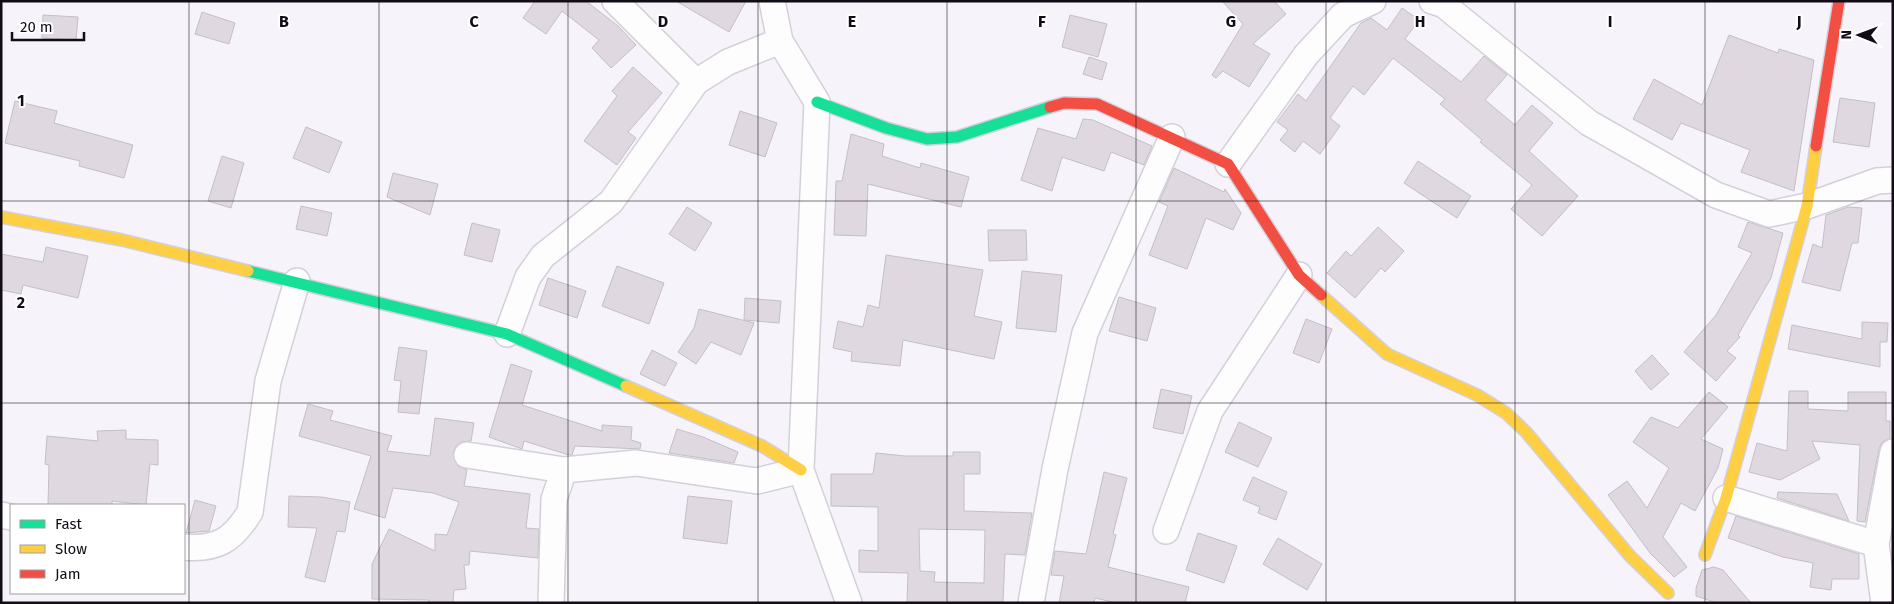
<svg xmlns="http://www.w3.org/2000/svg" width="1894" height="604" font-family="'Fira Sans',sans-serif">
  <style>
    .building { fill: #dfd8e1; stroke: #c4bfc7; fill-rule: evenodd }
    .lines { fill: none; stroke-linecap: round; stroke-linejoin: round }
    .street-casing { stroke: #d4d0d9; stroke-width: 28 }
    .fast-casing { stroke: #d4d0d9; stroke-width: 14 }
    .slow-casing { stroke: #d4d0d9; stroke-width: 14 }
    .jam-casing { stroke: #d4d0d9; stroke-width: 14 }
    .street { stroke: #fefdfe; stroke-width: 25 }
    .fast { stroke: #16e098; stroke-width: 11 }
    .slow { stroke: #ffcf43; stroke-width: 11 }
    .jam { stroke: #f24e42; stroke-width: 11 }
    .grid { fill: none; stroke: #110c16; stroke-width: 1; stroke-opacity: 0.55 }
    .grid-label { font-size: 16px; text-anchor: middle; font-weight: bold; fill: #110c16; stroke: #fff; stroke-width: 4; stroke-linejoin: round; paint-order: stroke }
  </style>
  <rect width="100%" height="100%" fill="#f6f3fa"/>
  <path class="building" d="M535 1H586L618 26 636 45 611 68 592 48 599 40 562 11 546 34 523 18Z
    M676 1H746L729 32Z
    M1222 1H1274L1286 14 1253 44 1270 54 1249 87 1223 71 1216 78 1212 75 1243 24Z
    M1402 8 1419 20 1405 39 1461 82 1484 56 1507 75 1485 100 1515 125 1532 105 1553 123 1529 151 1578 196 1542 236 1511 209 1532 185 1480 142 1482 140 1440 104 1445 99 1393 58 1364 95 1353 86 1330 118 1340 126 1320 154 1303 141 1295 152 1280 140 1288 130 1277 122 1298 94 1306 101 1361 23 1371 18 1387 30Z
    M202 12 235 23 229 44 195 34Z
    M43 15 78 17 76 40 42 38Z
    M1070 15 1107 24 1098 57 1062 47Z
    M1729 35 1778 53 1779 49 1814 60 1794 191 1741 172 1750 150 1681 123 1672 140 1633 119 1654 79 1702 105Z
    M1089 57 1107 63 1102 80 1083 74Z
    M633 67 662 93 628 132 636 138 617 165 584 141 617 96 612 91Z
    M1840 98 1875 103 1869 147 1833 142Z
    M15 101 57 111 54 123 133 145 124 178 79 166 80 161 5 143Z
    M740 111 777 123 765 157 729 145Z
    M1083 119 1093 120 1152 146 1144 165 1111 152 1104 171 1062 157 1052 191 1021 180 1038 128 1076 139Z
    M306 127 342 142 329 173 293 158Z
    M851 134 884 144 882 156 920 168 921 163 969 177 961 207 868 184 866 236 834 235 836 181H842Z
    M222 156 244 163 231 208 208 201Z
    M1418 161 1471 196 1457 218 1404 183Z
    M1174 168 1224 192 1225 189 1241 213 1233 230 1206 218 1187 269 1149 255 1168 206 1159 202Z
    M393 173 438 184 430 215 387 197Z
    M301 206 332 213 327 236 296 229Z
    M687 207 712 223 695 251 669 234Z
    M1848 207 1862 208 1858 243H1852L1840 291 1802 282 1813 244 1822 248 1826 215Z
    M1748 222 1783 233 1771 278 1738 335 1740 337 1727 351 1736 358 1716 381 1684 352 1716 315 1752 253 1738 247Z
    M472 223 500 230 492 262 464 255Z
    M1378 227 1404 251 1385 272 1381 268 1355 298 1327 273 1346 251 1351 256Z
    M988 230H1026L1027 260 989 261Z
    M46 247 88 256 78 298 23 285 21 294 1 290V254L43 262Z
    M886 255 983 270 974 316 1002 322 994 359 903 340 900 366 851 361 852 352 833 348 838 321 863 327 868 305 879 308Z
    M617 266 664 283 649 324 602 306Z
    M1022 271 1062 275 1056 332 1016 328Z
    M548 278 586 291 577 318 539 305Z
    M1119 297 1156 308 1147 341 1109 331Z
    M745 298 781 301 779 323 744 320Z
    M699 309 754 323 741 355 711 342 696 364 678 352 694 328Z
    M1306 319 1332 329 1319 363 1293 353Z
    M1862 322 1888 323 1887 342H1880V367L1788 349 1792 325 1862 339Z
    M399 347 427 351 419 414 398 412 401 381 394 380Z
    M652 350 677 363 665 386 640 374Z
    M1652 355 1669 374 1651 390 1635 371Z
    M511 364 532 371 522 405 602 431V425L632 427 631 440 641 443 640 449 575 446 572 455H569L524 441 522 449 489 437Z
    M1161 389 1192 396 1183 434 1153 428Z
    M1789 391H1808V409L1848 411V392H1886V421H1890V438L1882 442 1879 449 1865 522 1857 521 1860 445 1812 441 1820 459 1780 480 1749 472 1757 443 1787 451Z
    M1709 392 1728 407 1701 439 1723 449 1718 468 1695 511 1681 503 1663 537 1687 567 1674 577 1650 553 1608 495 1627 481 1647 508 1669 468 1633 442 1651 417 1678 428Z
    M308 404 333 411 330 420 392 436 387 451 430 456 435 418 474 423 471 441 461 442 456 446 453 453 458 466 467 470 464 486 530 494 526 528 539 529 538 558 470 551 469 565H464L466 589 454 590 453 603H428L429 600 372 599V564L389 529 435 551V534L447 535 459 502 433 493 393 488 385 518 354 509 371 456 299 436Z
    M1239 422 1272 438 1258 467 1225 452Z
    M677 429 703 437 738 452 734 463 669 453Z
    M126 430V439L158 440V465L150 464 146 505 112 501V505H48L49 465 45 464 47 436 98 441 97 431Z
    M953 452H980V474H964V511L1032 513 1025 555 1005 554 1003 602 907 603 908 573 859 572V550L878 551V507L831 506V474H873L876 453 905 456H953ZM919 529 985 530 984 583 934 582 935 572 920 571Z
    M1104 472 1127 478 1113 534 1116 535 1108 567 1189 587 1185 603H1117L1095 598 1094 603H1059L1064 576 1051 575 1055 551 1086 554Z
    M1253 477 1287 492 1276 520 1258 513 1260 507 1243 500Z
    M1778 492 1837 494 1849 521 1777 498Z
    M289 496 322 497 350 502 345 532 337 531 325 582 305 577 317 528 288 527Z
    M688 496 732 501 727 544 683 538Z
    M195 500 216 506 209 531 186 533Z
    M1736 516 1859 554V579H1832L1831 590 1810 587 1813 563 1783 557 1728 538Z
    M1198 533 1237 546 1224 583 1186 570Z
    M1278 538 1322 564 1307 590 1263 564Z
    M1714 567 1723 570 1751 603H1717L1696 596V588L1702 570Z"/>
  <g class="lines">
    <g class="street-casing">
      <path id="street" d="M615 1 696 82
        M772 1 780 41 817 102 801 470 849 603
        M1432 1 1444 5 1589 123 1716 195 1769 214 1807 206 1877 181 1893 180
        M1228 164 1306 55 1343 15 1373 1
        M507 334 528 277 543 256 611 202 696 82 728 62 780 41
        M467 455 564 470 636 463 757 481 801 470
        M1726 498 1876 544
        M1 515 11 517
        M1166 531 1210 411 1299 275
        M184 547C217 550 233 540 250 512L268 381 297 281
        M551 603 554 499 564 470
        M1031 603 1055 469 1085 333 1172 137
        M1884 603 1876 544 1893 452"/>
    </g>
    <g class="fast-casing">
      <path id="fast" d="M817 102 886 128 927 139 957 137 1050 107
        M248 271 507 334 626 386"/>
    </g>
    <g class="slow-casing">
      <path id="slow" d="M1 217 122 240 248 271
        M1321 295 1387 354 1477 395 1506 413 1526 432 1630 556 1668 593
        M626 386 762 446 801 470
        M1705 555 1726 498 1807 206 1816 146"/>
    </g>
    <g class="jam-casing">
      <path id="jam" d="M1050 107 1064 103 1097 104 1228 164 1299 275 1321 295
        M1816 146 1839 1"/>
    </g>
    <use href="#street" class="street"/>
    <use href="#fast" class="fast"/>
    <use href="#slow" class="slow"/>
    <use href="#jam" class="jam"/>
  </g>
  <path class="grid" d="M189 1V603M379 1V603M568 1V603M758 1V603M947 1V603M1136 1V603M1326 1V603M1515 1V603M1705 1V603M1 201H1893M1 403H1893"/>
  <g class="grid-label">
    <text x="284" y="27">B</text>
    <text x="474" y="27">C</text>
    <text x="663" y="27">D</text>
    <text x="852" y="27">E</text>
    <text x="1042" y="27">F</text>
    <text x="1231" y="27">G</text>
    <text x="1420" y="27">H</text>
    <text x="1610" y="27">I</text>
    <text x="1799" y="27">J</text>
    <text x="21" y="106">1</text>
    <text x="21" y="308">2</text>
  </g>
  <rect width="1894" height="604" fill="none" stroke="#110c16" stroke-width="5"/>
  <rect x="10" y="504" width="175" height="90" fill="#ffffff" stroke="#a09ea2"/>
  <rect x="20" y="520" width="25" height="8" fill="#16e098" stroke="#a09ea2"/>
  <text x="55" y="529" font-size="15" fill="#110c16">Fast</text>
  <rect x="20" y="545" width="25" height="8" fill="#ffcf43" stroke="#a09ea2"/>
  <text x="55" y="554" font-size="15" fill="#110c16">Slow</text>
  <rect x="20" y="570" width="25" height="8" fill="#f24e42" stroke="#a09ea2"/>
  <text x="55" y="579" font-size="15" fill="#110c16">Jam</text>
  <g transform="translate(1859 35) rotate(271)" stroke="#ffffff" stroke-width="4" paint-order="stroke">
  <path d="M0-4L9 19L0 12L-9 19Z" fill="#110c16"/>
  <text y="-8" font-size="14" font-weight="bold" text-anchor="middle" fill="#110c16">N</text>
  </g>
  <path d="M12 32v8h72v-8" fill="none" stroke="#110c16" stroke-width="2.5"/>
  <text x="20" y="32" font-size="15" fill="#110c16" stroke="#ffffff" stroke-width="4" paint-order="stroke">20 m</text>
</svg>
